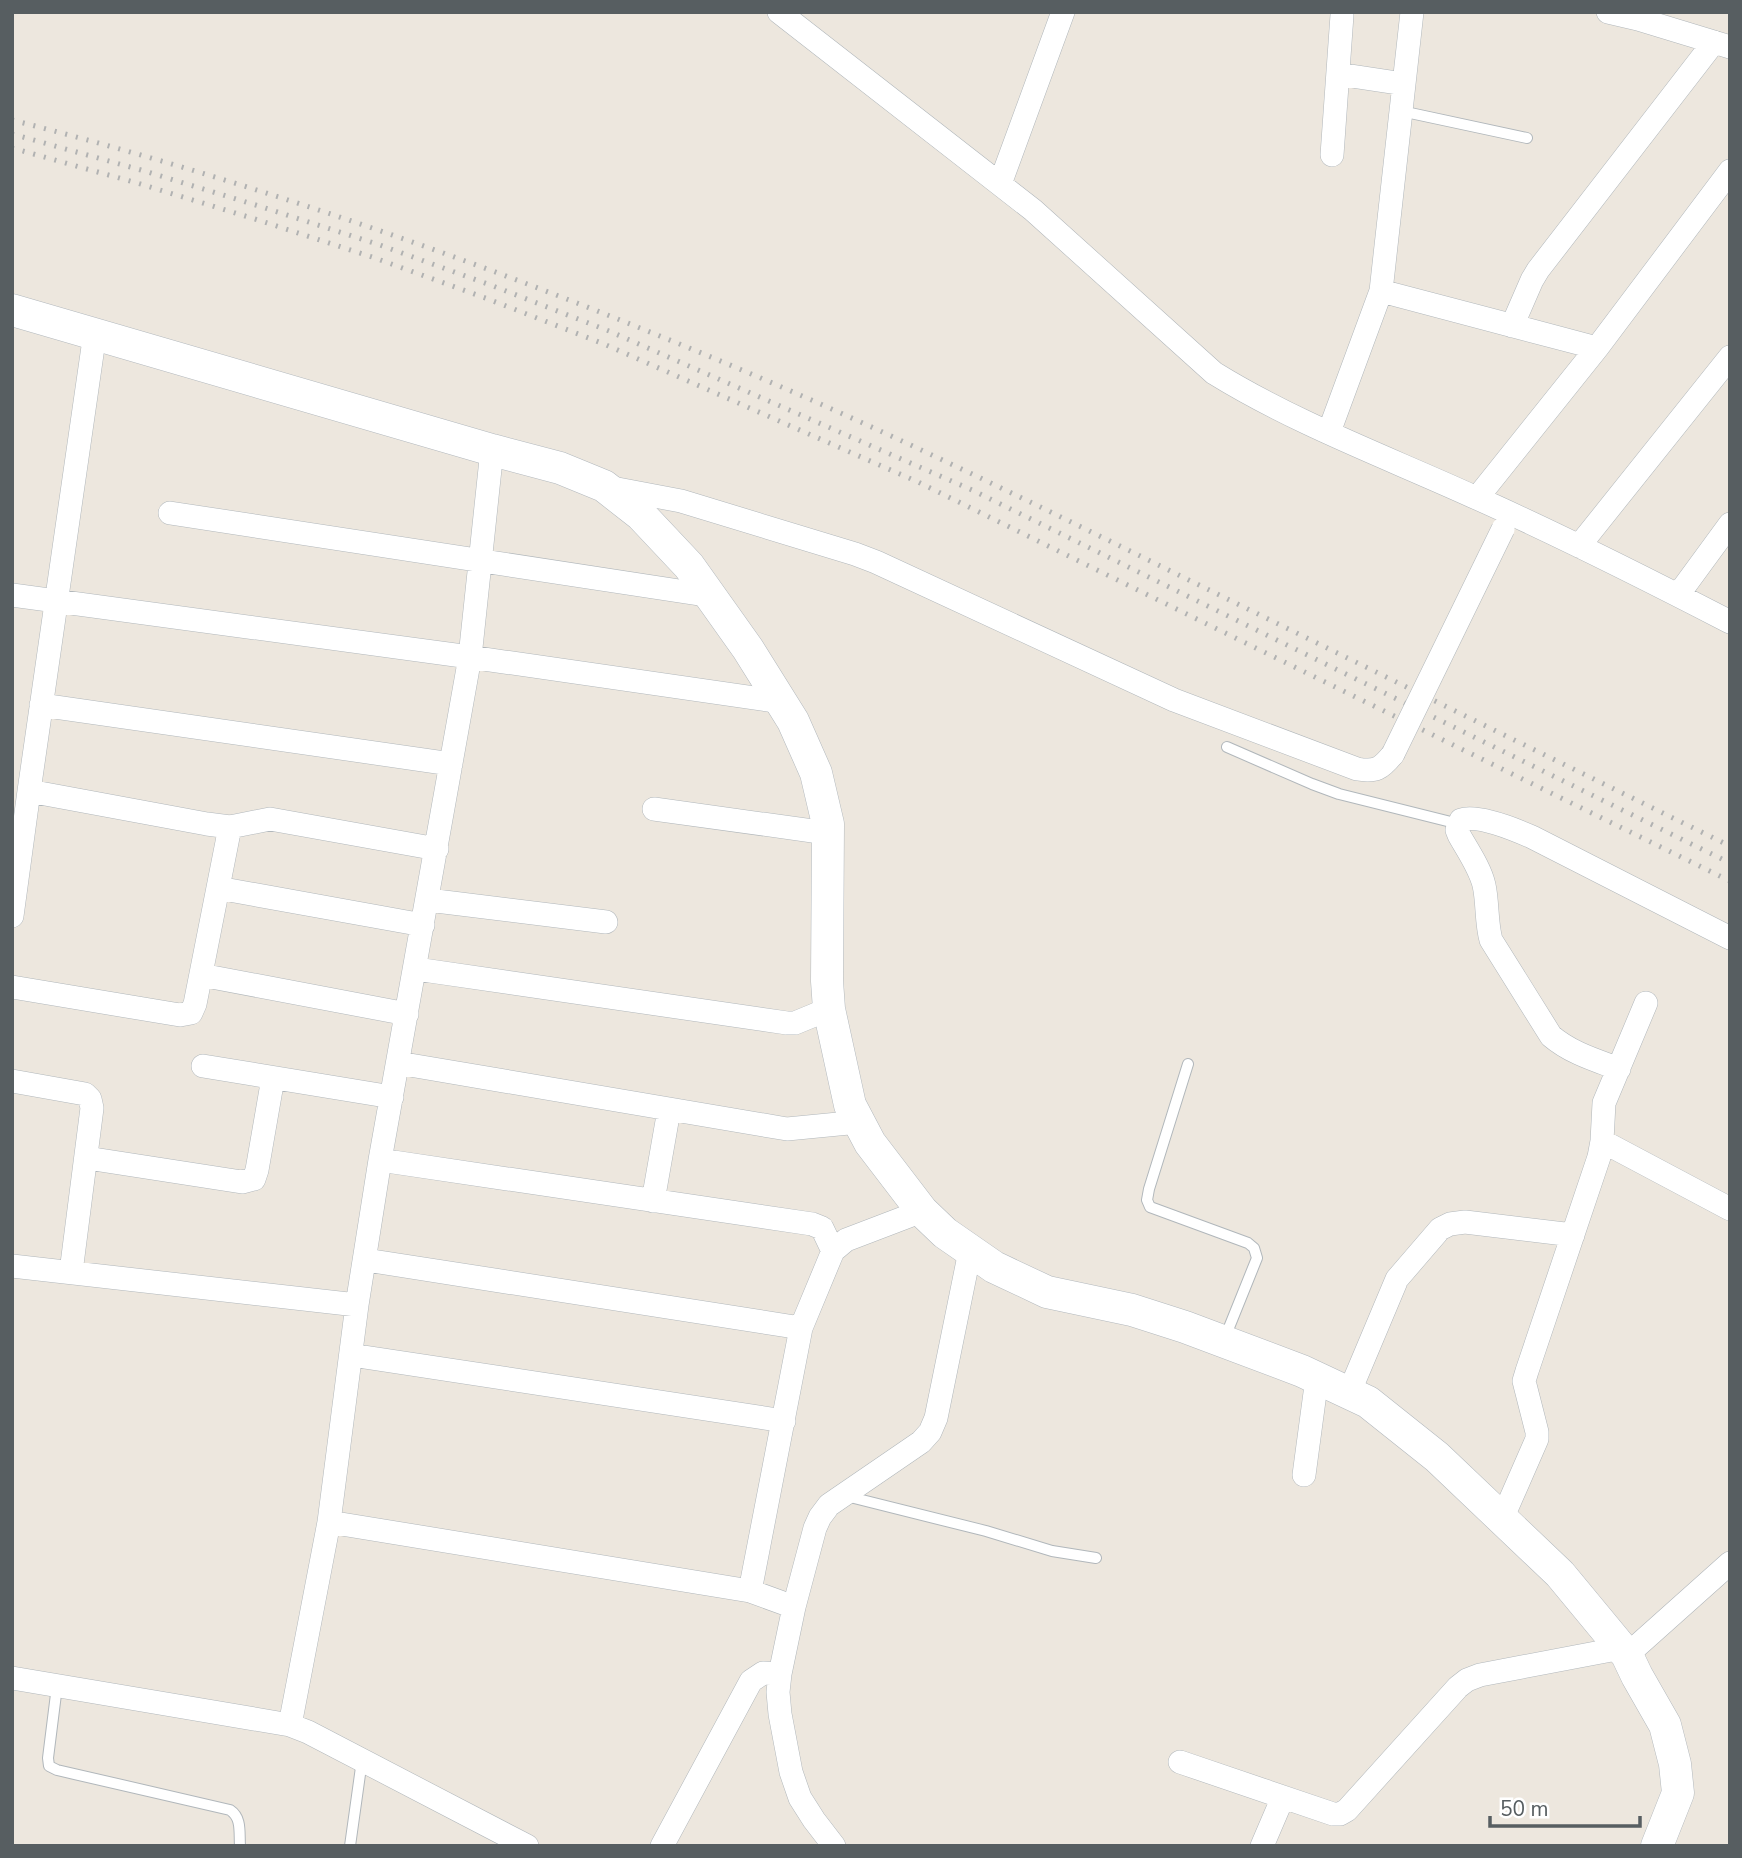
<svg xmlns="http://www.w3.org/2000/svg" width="1742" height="1858" font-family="'Nunito Sans',sans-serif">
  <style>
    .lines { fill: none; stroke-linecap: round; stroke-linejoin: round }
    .lane-casing { stroke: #b1b7bb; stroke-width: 12 }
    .street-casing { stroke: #b1b7bb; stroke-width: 24 }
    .secondary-casing { stroke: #b2b8bd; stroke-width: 33 }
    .lane { stroke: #fff; stroke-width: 10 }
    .street { stroke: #fff; stroke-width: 23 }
    .secondary { stroke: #fff; stroke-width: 32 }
    .rail { stroke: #b1b2b2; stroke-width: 5; stroke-dasharray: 2 9; stroke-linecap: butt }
    .street-bridge-casing { stroke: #b1b7bb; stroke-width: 24; stroke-linecap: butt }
    .street-bridge { stroke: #fff; stroke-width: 23 }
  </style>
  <rect width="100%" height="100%" fill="#ede7de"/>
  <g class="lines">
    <g class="lane-casing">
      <path id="lane" d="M1401 111 1527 138
        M1227 747 1312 784 1339 794 1459 824
        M1188 1064 1149 1189 1147 1200 1150 1207 1248 1243 1254 1248 1257 1258 1224 1340
        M846 1496 986 1531 1052 1551 1096 1558
        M57 1686 48 1758 49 1766 57 1770 230 1810C242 1818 239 1832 240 1846
        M350 1846 362 1760"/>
    </g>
    <g class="street-casing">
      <path id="street" d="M779 12 1033 210 1214 373C1295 423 1386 457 1472 496 1560 535 1645 578 1730 622
        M1608 12 1638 19 1730 47
        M1338 74 1404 84
        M1332 155 1342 15
        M1000 184 1063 12
        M1381 291 1597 348
        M1512 326 1532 280 1538 270 1714 42
        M1329 432 1381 291 1412 12
        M607 487 681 501 855 554 876 562 1174 700 1357 769C1376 772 1381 769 1393 754
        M1477 498 1597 348 1730 171
        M170 513 712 596
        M1579 546 1730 357
        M12 595 470 657 782 702
        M1678 595 1730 524
        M41 705 451 764
        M29 791 207 824 230 827 270 819 437 849
        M654 809 827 833
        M218 888 423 925
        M428 900 606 922
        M12 916 29 791 95 333
        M416 969 787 1023H795L829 1009
        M201 975 407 1014
        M12 987 180 1015 191 1013 195 1004 230 827
        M398 1063 787 1129 859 1122
        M203 1066 392 1097
        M1619 1069C1595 1060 1571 1053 1551 1036L1491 940C1486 922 1488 903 1484 885 1480 868 1468 851 1459 835L1457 830 1461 820C1478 814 1516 830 1532 837L1730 938
        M12 1081 85 1094 90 1099 92 1108 71 1272
        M1602 1141 1730 1209
        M87 1158 242 1182 254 1179 257 1170 273 1078
        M380 1160 812 1224 822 1228 833 1251
        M653 1201 669 1110
        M366 1260 801 1328
        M12 1266 357 1305
        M351 1355 784 1421
        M1349 1393 1397 1279 1440 1229 1450 1224 1465 1222 1573 1235
        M1304 1475 1317 1378
        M1502 1519 1537 1439V1432L1524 1381 1527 1371 1599 1157 1602 1141 1604 1103 1646 1003
        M329 1522 750 1591 794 1607
        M750 1591 801 1328 833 1251 846 1240 922 1211
        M1627 1655 1730 1563
        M12 1678 290 1725 308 1732 527 1846
        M290 1725 329 1522 357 1305 380 1160 470 657 492 450
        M1180 1762 1333 1814H1340L1347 1810 1458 1687 1467 1680 1480 1675 1622 1648
        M662 1846 751 1681 763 1673 780 1674
        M834 1846 814 1820 800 1798 791 1772 780 1714 778 1692 780 1674 794 1607 815 1528 820 1517 829 1505 921 1442 930 1432 936 1418 970 1251
        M1262 1846 1283 1797"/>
    </g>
    <g class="secondary-casing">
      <path id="secondary" d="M12 310 492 450 560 468 604 486 641 515 689 566 748 649 793 721 816 773 828 824 827 981 829 1009 850 1105 870 1143 922 1211 945 1233 994 1267 1047 1292 1132 1310 1185 1327 1302 1371 1368 1402 1437 1457 1560 1574 1627 1655 1637 1676 1665 1725 1675 1764 1678 1793 1657 1846"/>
    </g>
    <use href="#lane" class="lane"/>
    <use href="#street" class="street"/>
    <use href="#secondary" class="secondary"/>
    <path class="rail" d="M12 120C282 189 545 284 800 395 935 454 1067 520 1199 585 1376 672 1553 759 1730 846
      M12 134 141 170 259 206 377 244 493 286 609 331 972 490 1730 863
      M12 148 137 183 255 219 372 257 488 299 604 344 918 482 1730 881"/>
    <g class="street-bridge-casing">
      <path id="street-bridge" d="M1393 754 1503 529"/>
    </g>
    <use href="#street-bridge" class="street-bridge"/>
  </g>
  <rect width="1742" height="1858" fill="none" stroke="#575e61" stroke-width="28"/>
  <path d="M1490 1816v10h150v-10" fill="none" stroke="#575e61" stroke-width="3.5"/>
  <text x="1500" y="1816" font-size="21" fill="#575e61" stroke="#ffffff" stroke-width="5" paint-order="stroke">50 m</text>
</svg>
